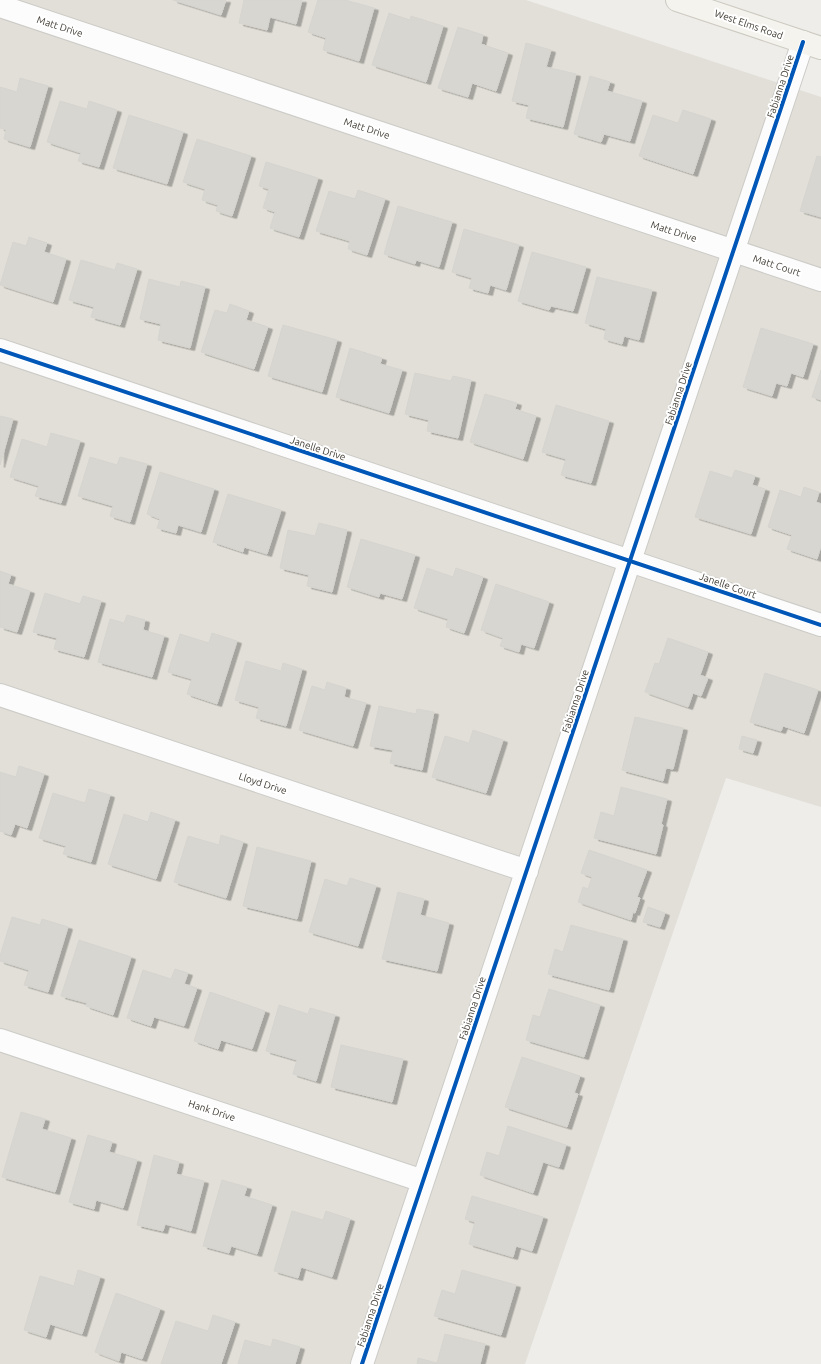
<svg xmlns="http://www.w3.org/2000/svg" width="821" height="1364" font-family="Ubuntu,sans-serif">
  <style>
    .residential { fill: #e1dfd7 }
    .building { fill: #d8d6d1; stroke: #d6d4cf; filter: url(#shadow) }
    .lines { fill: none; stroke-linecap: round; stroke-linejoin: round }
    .street-casing { stroke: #cccbc7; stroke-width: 24 }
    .secondary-casing { stroke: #cccac0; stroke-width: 24 }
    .street { stroke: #fcfcfc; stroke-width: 22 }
    .secondary { stroke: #f5f3ee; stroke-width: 22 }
    .cycleway-casing { stroke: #fff; stroke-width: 6 }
    .cycleway { stroke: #0057b8; stroke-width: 4 }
    .labels { text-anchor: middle; stroke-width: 4; stroke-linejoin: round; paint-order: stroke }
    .street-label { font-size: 10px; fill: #433e36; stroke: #fff }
  </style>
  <defs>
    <filter id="shadow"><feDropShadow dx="4.5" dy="2.5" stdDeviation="0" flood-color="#0004"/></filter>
  </defs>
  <rect width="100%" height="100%" fill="#eeede9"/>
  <path class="residential" d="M0 0H526L821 97V807L726 778 525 1364H0Z"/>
  <path class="building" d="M173 0H226L221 15Z
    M244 0H302L296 24 270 17 267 30 239 23Z
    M318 0H345L374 8 359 61 323 50 326 38 308 32Z
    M389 13 410 20 411 16 443 26 426 82 372 65Z
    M458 27 483 35 481 44 508 53 496 91 472 83 468 97 438 88Z
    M526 43 551 50 546 67 576 74 563 127 526 118 529 105 512 101Z
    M590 76 610 82 607 91 642 101 630 141 604 134 601 142 574 134Z
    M20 78 48 86 30 147 4 139 6 130 0 128V87L17 92Z
    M60 101 87 109 89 101 117 110 99 167 78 161 81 153 47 142Z
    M683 110 711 119 693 174 639 156 653 115 678 123Z
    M129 115 183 132 167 184 113 168Z
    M197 139 251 156 232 216 216 211 218 205 202 200 205 189 183 182Z
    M817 156 821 157V217L800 211Z
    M266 162 318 178 299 237 270 228 275 212 263 208 269 189 259 186Z
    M358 190 385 199 367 255 348 249 350 241 316 231 329 191 355 199Z
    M398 206 452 222 439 267 416 260 415 264 384 254Z
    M464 229 519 245 506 290 490 285 488 293 469 288 472 278 452 272Z
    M29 237 47 243 44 252 66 259 53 302 0 285 13 242 26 246Z
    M532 252 586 267 573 311 551 306 549 310 518 301Z
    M81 260 115 270 117 263 137 269 120 325 91 317 94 307 69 300Z
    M597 277 652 290 639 340 624 336 622 344 604 339 606 329 585 323Z
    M149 279 180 287 181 281 205 287 190 348 158 340 161 324 140 319Z
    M230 304 249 311 246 320 268 327 254 369 201 352 215 310 227 313Z
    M283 325 337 340 322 392 268 376Z
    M761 328 813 344 803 377 791 373 787 386 776 383 772 396 743 387Z
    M350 348 382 358 380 364 402 370 389 413 336 397Z
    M821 370V400L812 397Z
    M415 373 451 381 453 376 471 380 458 438 427 431 429 420 405 414Z
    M485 394 517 403 515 409 536 416 523 459 470 442Z
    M556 405 609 421 591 483 561 475 566 459 542 452Z
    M0 416 13 419 0 465Z
    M51 433 80 441 61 503 35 496 39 486 10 477 22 439 47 447Z
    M90 457 117 465 120 457 147 464 130 522 110 516 113 506 78 496Z
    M735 470 755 476 752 485 765 489 751 534 695 517 710 471 732 478Z
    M160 472 214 489 201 532 178 525 176 533 157 528 160 519 147 514Z
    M804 487 819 492 816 502 821 504V546L817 559 787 549 792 535 768 527 780 490 801 497Z
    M228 494 281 510 267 554 244 547 243 552 213 542Z
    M319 523 347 530 332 592 307 586 309 575 280 568 288 530 315 536Z
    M361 539 415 555 402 599 380 593 379 597 347 587Z
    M427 568 453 577 456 568 483 577 464 633 446 627 448 619 414 608Z
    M0 571 11 575 8 584 30 591 17 632 0 627Z
    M496 584 549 602 534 648 521 644 519 652 500 646 503 638 481 630Z
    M45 593 80 604 83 596 101 601 84 657 54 649 57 638 33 632Z
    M127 615 145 620 143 630 164 636 152 677 98 662 110 619 124 623Z
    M212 633 237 641 217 704 187 694 192 679 168 672 180 634 209 643Z
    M668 638 708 652 700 675 708 678 701 696 693 693 688 707 645 692 655 663 659 664Z
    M246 661 281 671 283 663 302 669 286 726 256 718 259 707 235 700Z
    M765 673 818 690 804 733 783 726 781 731 750 722Z
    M327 682 346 688 344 697 366 703 353 746 299 730 312 686 325 690Z
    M379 706 416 714 417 709 434 712 422 770 390 763 393 750 370 746Z
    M635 717 683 728 673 769 666 768 663 781 622 770Z
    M473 730 503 740 486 793 432 777 445 736 469 743Z
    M742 736 757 740 753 753 739 749Z
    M19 766 44 774 27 828 15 824 11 835 0 831V772L16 777Z
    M621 787 667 799 661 824 663 825 656 854 594 838 601 812 614 816Z
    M89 789 110 795 91 862 63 854 66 846 39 838 53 793 85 803Z
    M151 812 175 820 156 879 108 864 124 814 148 822Z
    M221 835 243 842 226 898 174 882 188 836 219 845Z
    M257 847 311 861 297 919 243 906Z
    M589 850 647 870 637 897 640 898 635 913 633 912 631 920 578 902 583 887 588 889 592 877 581 873Z
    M350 878 376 886 358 946 309 932 325 879 347 886Z
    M398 892 424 899 420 915 449 923 437 971 382 959Z
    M648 907 665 913 660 927 643 922Z
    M12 917 40 925 42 919 68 927 48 992 24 985 29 970 0 961V956Z
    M571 925 623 939 609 990 548 974 555 949 563 952Z
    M79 940 131 957 113 1015 86 1006 87 1003 61 996Z
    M175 969 188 973 184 984 197 988 184 1026 154 1017 151 1026 127 1018 143 970 171 979Z
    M549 989 600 1005 584 1057 526 1040 533 1015 540 1017Z
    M210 992 265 1011 252 1049 221 1040 218 1049 194 1041Z
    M279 1005 308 1014 310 1008 335 1015 316 1081 293 1074 297 1060 266 1051Z
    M341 1045 403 1059 392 1102 331 1087Z
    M522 1057 580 1076 574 1093 578 1094 567 1127 505 1107Z
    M21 1112 45 1119 42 1129 71 1138 55 1192 2 1177Z
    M508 1126 566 1145 559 1167 543 1162 533 1193 480 1175 487 1152 499 1156Z
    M88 1135 112 1142 109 1152 137 1160 123 1208 96 1200 94 1209 69 1202Z
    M154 1155 179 1162 176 1174 204 1181 191 1231 165 1224 163 1231 137 1225Z
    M222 1180 247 1187 244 1196 272 1205 257 1254 231 1246 229 1253 203 1246Z
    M472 1196 543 1217 532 1251 516 1246 513 1257 469 1244 475 1222 465 1219Z
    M292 1211 323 1220 326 1211 350 1219 332 1277 301 1267 298 1278 274 1271Z
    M78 1270 100 1277 82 1334 50 1324 46 1337 24 1330 40 1276 74 1286Z
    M462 1270 516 1285 501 1335 434 1316 442 1290 455 1294Z
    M116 1293 160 1309 142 1359 121 1352 119 1361 95 1352Z
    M213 1315 235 1322 221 1364H161L176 1321 208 1331Z
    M445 1334 485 1344 480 1364H417L418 1358 437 1363Z
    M273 1339 300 1347 295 1364H238L245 1340 271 1347Z"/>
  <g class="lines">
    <g class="street-casing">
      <path id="street" d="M0 6 821 280
        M0 350 821 625
        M0 695 527 871
        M0 1040 423 1181
        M362 1364 803 42"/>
    </g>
    <g class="secondary-casing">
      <path id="secondary" d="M677 0 821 48"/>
    </g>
    <use href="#street" class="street"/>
    <use href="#secondary" class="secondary"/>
    <g class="cycleway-casing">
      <path id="cycleway" d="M0 350 821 625
        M362 1364 803 42"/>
    </g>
    <use href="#cycleway" class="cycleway"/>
  </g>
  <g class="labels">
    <g class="street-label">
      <text transform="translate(749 24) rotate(19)" y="4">West Elms Road</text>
      <text transform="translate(60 26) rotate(18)" y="4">Matt Drive</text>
      <text transform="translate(780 86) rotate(-72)" y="4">Fabianna Drive</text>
      <text transform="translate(367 128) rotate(18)" y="4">Matt Drive</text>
      <text transform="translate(674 231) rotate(18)" y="4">Matt Drive</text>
      <text transform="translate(777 265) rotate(18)" y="4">Matt Court</text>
      <text transform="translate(678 393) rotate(-72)" y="4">Fabianna Drive</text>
      <text transform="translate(318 448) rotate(18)" y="4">Janelle Drive</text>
      <text transform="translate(728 585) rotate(19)" y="4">Janelle Court</text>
      <text transform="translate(575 701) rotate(-72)" y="4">Fabianna Drive</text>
      <text transform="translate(263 783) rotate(18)" y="4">Lloyd Drive</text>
      <text transform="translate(472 1008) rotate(-72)" y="4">Fabianna Drive</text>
      <text transform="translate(212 1110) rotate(18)" y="4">Hank Drive</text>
      <text transform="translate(370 1315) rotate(-72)" y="4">Fabianna Drive</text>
    </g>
  </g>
</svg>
